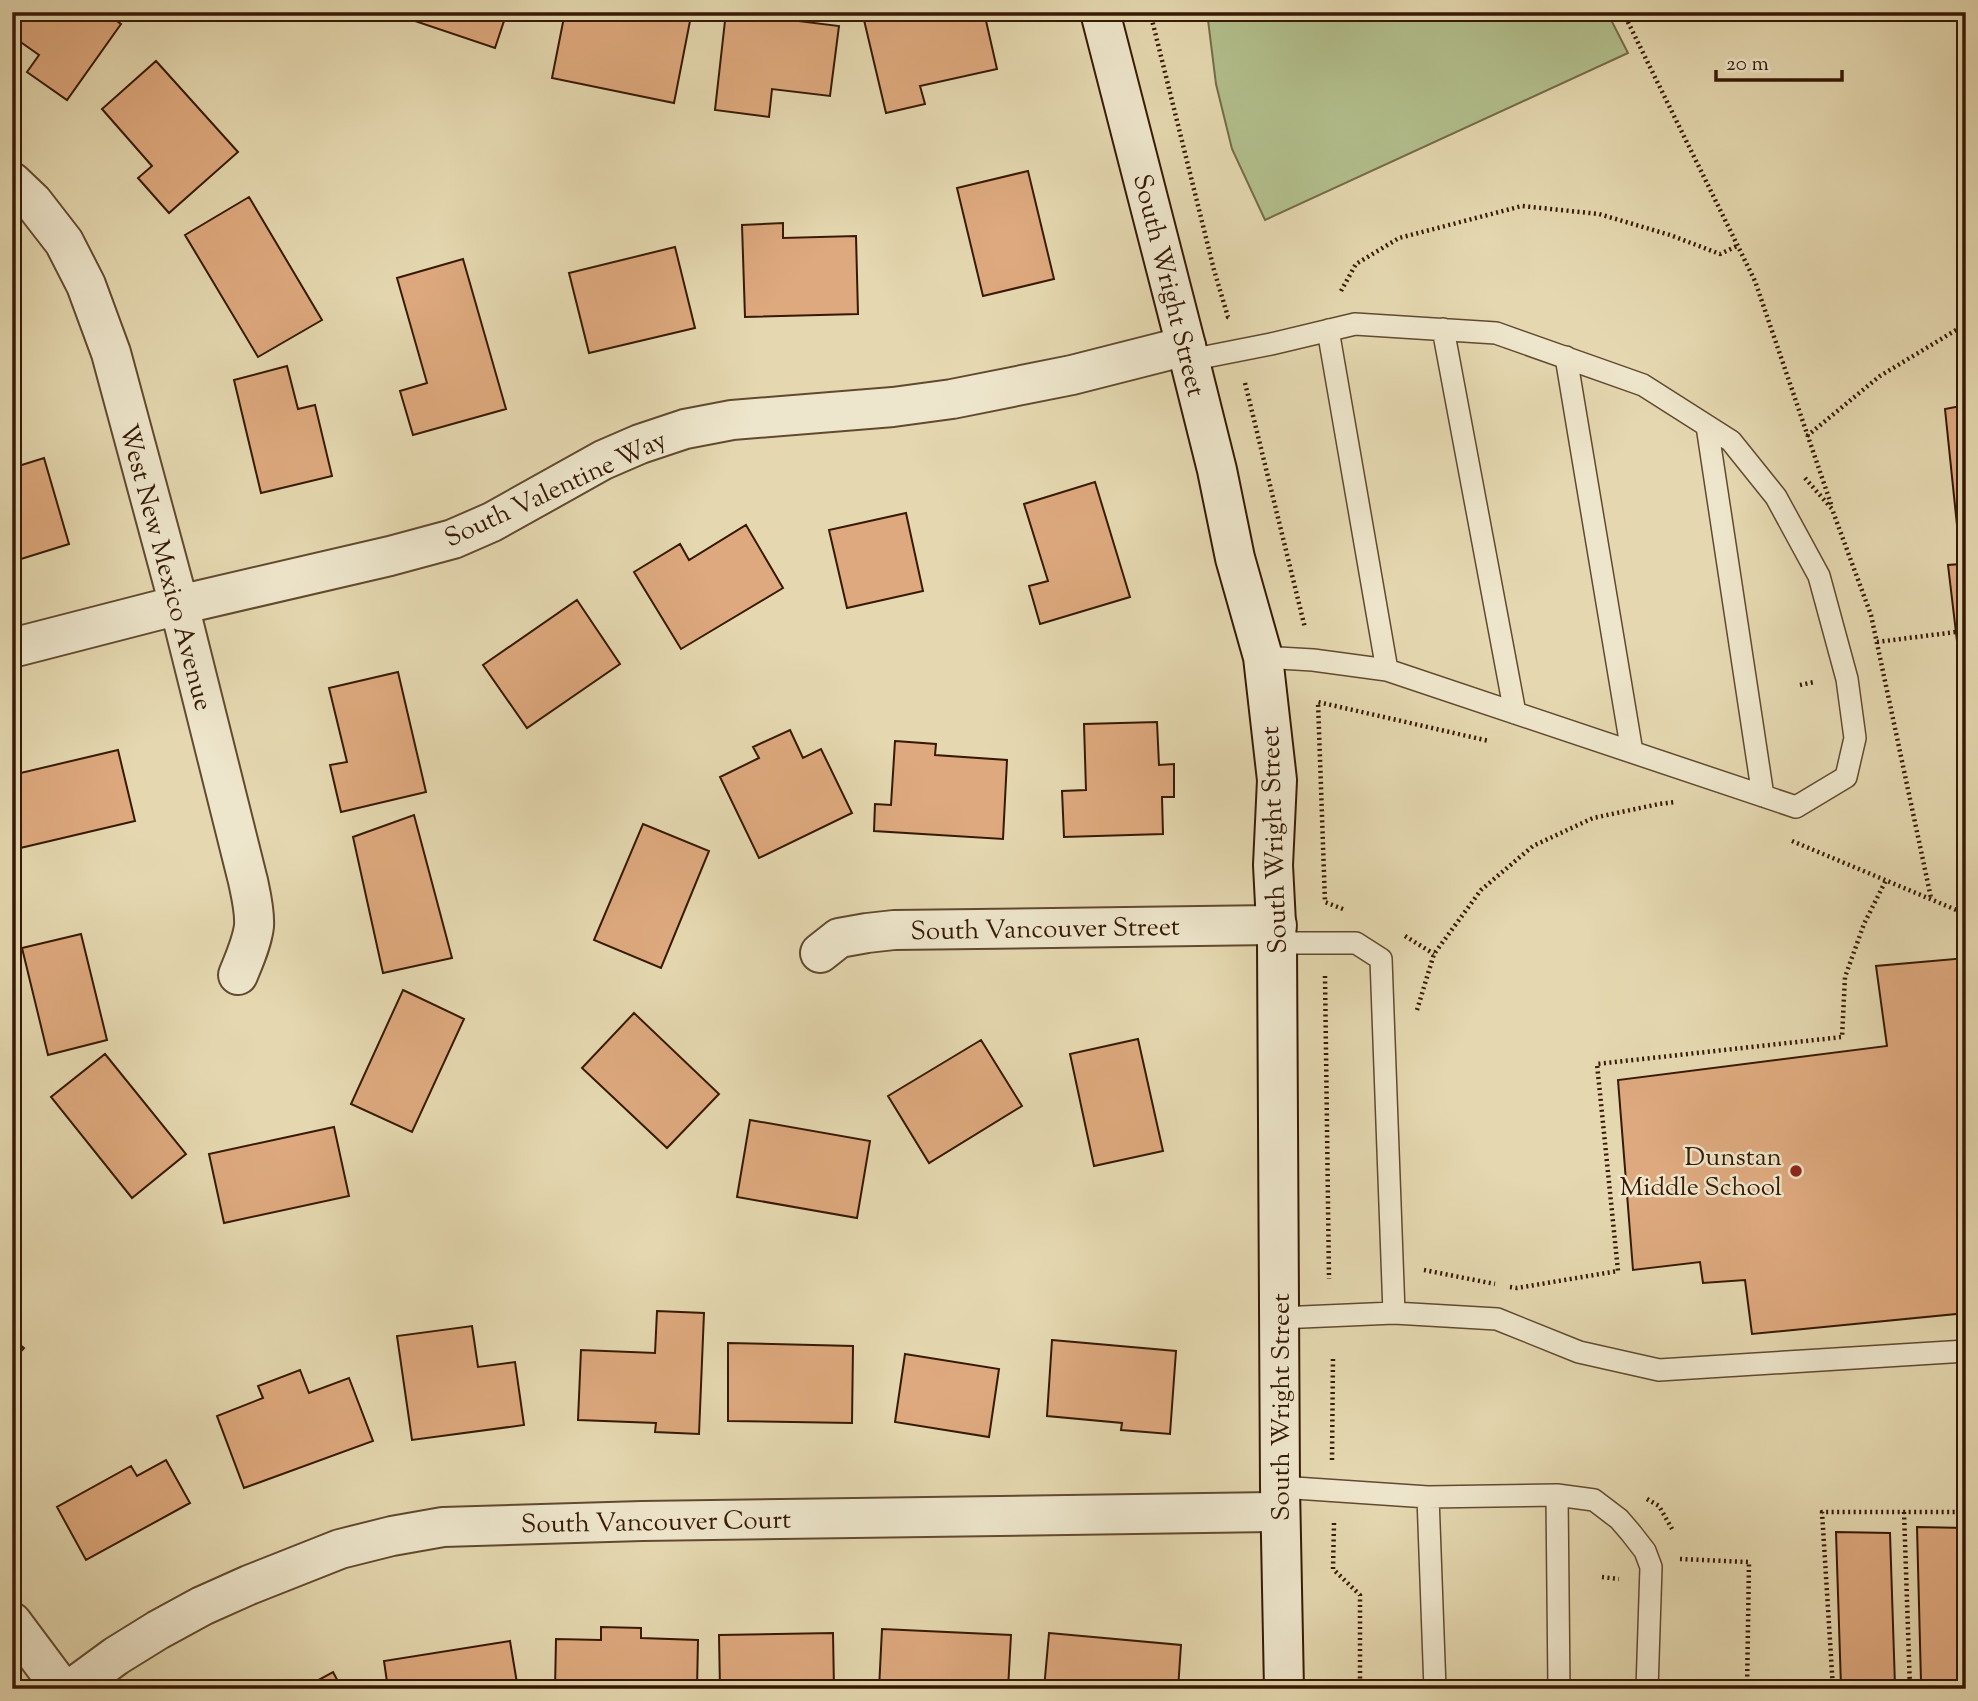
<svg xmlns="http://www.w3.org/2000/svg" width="1978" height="1701" font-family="'Sorts Mill Goudy',serif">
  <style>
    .green { fill: #b2bf8d; stroke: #746c48; stroke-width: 2 }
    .building { fill: #dea97e; stroke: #371904; stroke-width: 2 }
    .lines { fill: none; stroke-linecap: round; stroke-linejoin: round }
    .lane-casing { stroke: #62492f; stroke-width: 24 }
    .street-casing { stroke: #62492f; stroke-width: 42 }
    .secondary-casing { stroke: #371904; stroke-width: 42 }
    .path { stroke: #371904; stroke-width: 4.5; stroke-dasharray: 2 3.5; stroke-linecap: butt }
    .lane { stroke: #eee6cc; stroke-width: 21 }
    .street { stroke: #eee6cc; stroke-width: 38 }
    .secondary { stroke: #eee6cc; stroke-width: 38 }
    .poi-dot { fill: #8f2418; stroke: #eee6cc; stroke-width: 2.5 }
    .labels { text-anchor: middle; stroke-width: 5; stroke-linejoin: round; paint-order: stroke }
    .street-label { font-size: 26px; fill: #371904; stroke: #eee6cc }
    .poi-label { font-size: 26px; fill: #371904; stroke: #eee6cc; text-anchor: end }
  </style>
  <rect width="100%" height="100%" fill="#e5d8b0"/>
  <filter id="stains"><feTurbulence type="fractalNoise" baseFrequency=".00286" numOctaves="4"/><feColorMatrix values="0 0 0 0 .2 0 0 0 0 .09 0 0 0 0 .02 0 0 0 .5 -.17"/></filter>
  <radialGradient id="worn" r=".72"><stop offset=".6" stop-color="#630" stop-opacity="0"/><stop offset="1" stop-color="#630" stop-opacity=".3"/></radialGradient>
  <path class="green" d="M1207 12H1607L1628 53 1265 220 1232 149 1216 84Z"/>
  <path class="building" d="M12 12H104L121 24 67 100 27 72 39 55 12 36Z
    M395 12H507L495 48 394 14Z
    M565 12H647L690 21 674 103 552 78Z
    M726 12 839 26 830 96 772 89 769 117 715 110Z
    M899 12H984L997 69 920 86 925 104 886 113 864 20Z
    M156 61 238 152 169 213 138 178 152 166 102 109Z
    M1028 171 1054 279 983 296 957 188Z
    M249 197 322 320 258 357 185 235Z
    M783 223V238L856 236 858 314 745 317 742 225Z
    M675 247 695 328 589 353 569 273Z
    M463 259 506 409 413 435 400 391 427 383 397 278Z
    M287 366 298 409 315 405 332 476 261 493 234 380Z
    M1966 405V717L1948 565 1961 564 1945 409Z
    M44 458 69 544 21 559 15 539 12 540V468Z
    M1095 482 1130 597 1040 624 1029 586 1048 581 1024 504Z
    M906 513 923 591 847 608 829 530Z
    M746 525 783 588 681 649 634 572 680 544 689 560Z
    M577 600 620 664 527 728 483 665Z
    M398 672 426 792 341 812 330 765 347 762 329 688Z
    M1157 722 1159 765 1174 764V797H1162L1163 834 1064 837 1062 791 1086 790 1084 724Z
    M790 730 803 758 821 749 852 813 759 858 720 777 759 758 753 747Z
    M895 741 936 744 935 755 1007 760 1003 839 874 831 875 804 891 805Z
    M118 750 135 821 16 849 12 834V775Z
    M414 815 452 958 383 973 353 837Z
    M643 824 709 851 661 968 594 940Z
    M81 934 107 1040 48 1055 22 948Z
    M1966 958V1313L1752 1334 1745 1280 1703 1283 1700 1262 1633 1270 1618 1080 1887 1046 1876 966Z
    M403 990 464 1019 412 1132 351 1104Z
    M634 1013 719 1094 667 1148 582 1068Z
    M1138 1039 1163 1151 1094 1166 1070 1054Z
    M981 1040 1022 1106 929 1163 888 1096Z
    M105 1054 186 1154 132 1198 51 1097Z
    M750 1120 870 1141 857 1218 737 1197Z
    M334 1127 349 1196 224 1223 209 1154Z
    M657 1311 704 1313 699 1434 655 1432 656 1423 578 1420 581 1350 655 1353Z
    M472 1326 478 1367 515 1362 524 1425 412 1440 397 1336Z
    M12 1338 24 1348 12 1361Z
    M1052 1340 1176 1351 1170 1434 1121 1430 1122 1423 1047 1416Z
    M728 1343 853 1346 852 1423 728 1421Z
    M905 1354 999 1369 989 1437 895 1422Z
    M300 1370 309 1393 349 1378 373 1441 244 1488 217 1416 263 1398 258 1386Z
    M12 1402 20 1409 12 1419Z
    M166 1460 190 1503 86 1560 57 1507 131 1466 137 1476Z
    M1917 1527 1966 1528V1681L1921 1682Z
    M1836 1532 1890 1533 1895 1686 1841 1687Z
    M601 1627 641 1628V1638L698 1640 697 1689H555L556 1639 601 1640Z
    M882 1629 1011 1635 1008 1689H879Z
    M833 1633 834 1689H720L719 1635Z
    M1049 1633 1181 1645 1178 1689H1044Z
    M510 1641 518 1689H388L384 1661Z
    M333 1672 342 1689H302Z"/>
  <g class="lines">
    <g class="lane-casing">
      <path id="lane" d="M1443 329 1515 713
        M1328 330 1387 670
        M1566 357 1632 752
        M1190 360 1271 344 1355 324 1496 333 1643 385 1731 441 1776 497 1819 576 1847 679 1855 738 1846 777 1796 807 1387 670 1313 660 1263 657
        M1707 426 1763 796
        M1277 943H1356L1381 959 1394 1313 1279 1318
        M1394 1313 1497 1319 1579 1352 1659 1370 1966 1351
        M1280 1487 1428 1497 1557 1495 1594 1500 1619 1519 1631 1533 1645 1551 1651 1567 1647 1689
        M1557 1495 1559 1689
        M1428 1497 1435 1689"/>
    </g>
    <g class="street-casing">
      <path id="street" d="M12 182 33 202 64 242 86 285 111 353 179 605 248 881C251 895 255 911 254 926 252 943 244 960 238 975
        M12 648 179 605 390 556 453 539 492 522 603 460 640 444 685 429 732 420 893 407 952 399 1072 375 1186 346
        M820 953 839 938 867 933 894 930 1277 925
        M12 1622 62 1689
        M71 1689 116 1656 158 1630 202 1606 249 1585 340 1549 392 1536 443 1527 642 1521 1280 1512"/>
    </g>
    <g class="secondary-casing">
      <path id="secondary" d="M1100 12 1186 346 1217 470 1235 558 1263 657 1277 780 1273 865 1277 943 1280 1487 1284 1689"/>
    </g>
    <path class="path" d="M1150 12 1214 270 1228 317 1231 318
      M1623 12 1755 281 1832 507
      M1341 291 1356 264 1399 238 1522 206 1599 214 1670 235 1720 254 1737 246
      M1245 383 1305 628
      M1807 436 1880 376 1966 324
      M1805 478 1832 509 1871 615 1931 898
      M1877 642 1956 632
      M1800 685 1814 682
      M1792 841 1966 914
      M1343 909 1325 902 1318 702 1489 741
      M1405 936 1434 954
      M1325 976 1329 1279
      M1417 1010 1434 954 1481 890 1533 846 1593 818 1659 804 1675 802
      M1424 1270 1495 1284
      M1510 1287 1517 1288 1618 1271 1597 1064 1842 1037 1845 977 1864 924 1886 880
      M1332 1460 1333 1356
      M1647 1499 1659 1506 1672 1529
      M1904 1512 1910 1689
      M1334 1523 1333 1569 1360 1595V1689
      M1680 1559 1749 1562 1747 1689
      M1602 1577 1619 1579
      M1833 1689 1822 1512H1966"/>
    <use href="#lane" class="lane"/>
    <use href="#street" class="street"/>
    <use href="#secondary" class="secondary"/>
  </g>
  <circle class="poi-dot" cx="1796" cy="1171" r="7"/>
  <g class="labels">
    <g class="street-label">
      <text transform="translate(1170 285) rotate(76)" y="9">South Wright Street</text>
      <text transform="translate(555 488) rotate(-25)" y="9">South Valentine Way</text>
      <text transform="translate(167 567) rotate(75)" y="9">West New Mexico Avenue</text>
      <text transform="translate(1273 840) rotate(-92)" y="9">South Wright Street</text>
      <text transform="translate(1045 928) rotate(-1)" y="9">South Vancouver Street</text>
      <text transform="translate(1280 1407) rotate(-90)" y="9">South Wright Street</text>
      <text transform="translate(656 1521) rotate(-1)" y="9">South Vancouver Court</text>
    </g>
    <g class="poi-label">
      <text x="1782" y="1165">Dunstan<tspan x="1782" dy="30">Middle School</tspan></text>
    </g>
  </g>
  <rect width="1978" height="1701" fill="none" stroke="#e5d8b0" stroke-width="42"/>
  <rect x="14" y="14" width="1950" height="1673" fill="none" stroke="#371904" stroke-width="3.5"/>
  <rect x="21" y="21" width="1936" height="1659" fill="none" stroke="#371904" stroke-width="2"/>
  <path d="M1716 70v10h126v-10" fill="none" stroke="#371904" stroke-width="3.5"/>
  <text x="1726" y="70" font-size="21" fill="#371904" stroke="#eee6cc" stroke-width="5" paint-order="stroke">20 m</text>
  <rect width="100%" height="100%" filter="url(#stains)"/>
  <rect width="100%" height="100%" fill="url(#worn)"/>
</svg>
